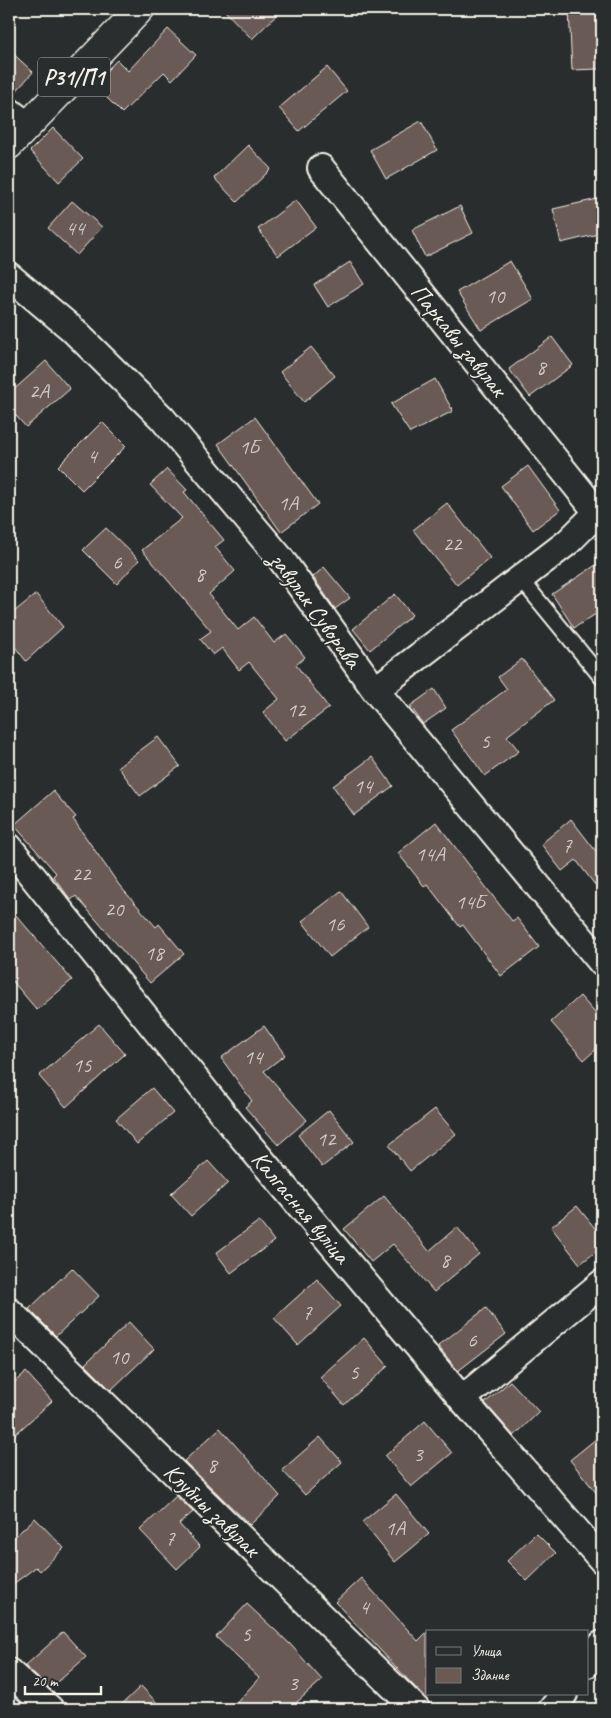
<svg xmlns="http://www.w3.org/2000/svg" width="611" height="1718" font-family="Caveat,sans-serif">
  <style>
    .building { fill: #6b5a54; stroke: #f4f1e8 }
    .lines { fill: none; stroke-linecap: round; stroke-linejoin: round }
    .service-casing { stroke: #f4f1e8; stroke-width: 18 }
    .minor-casing { stroke: #f4f1e8; stroke-width: 30 }
    .primary-casing { stroke: #f4f1e8; stroke-width: 31 }
    .service { stroke: #2a2d2e; stroke-width: 14 }
    .minor { stroke: #2a2d2e; stroke-width: 26 }
    .primary { stroke: #2a2d2e; stroke-width: 28 }
    .labels { text-anchor: middle; stroke-width: 4; stroke-linejoin: round; paint-order: stroke }
    .number-label { font-size: 21px; fill: #d2cbc3 }
    .shield { fill: #2a2d2e; stroke: #b7b6b0; stroke-width: 1 }
    .shield-label { font-size: 22px; font-weight: bold; fill: #f4f1e8 }
    .street-label { font-size: 24px; fill: #f4f1e8; stroke: #2a2d2e }
  </style>
  <rect width="100%" height="100%" fill="#2a2d2e"/>
  <filter id="ink" filterUnits="userSpaceOnUse"><feTurbulence type="fractalNoise" baseFrequency=".02" numOctaves="2"/><feDisplacementMap in="SourceGraphic" scale="10" xChannelSelector="R" yChannelSelector="G"/><feConvolveMatrix kernelMatrix="1 2 1 2 8 2 1 2 1" color-interpolation-filters="sRGB"/></filter>
  <g filter="url(#ink)">
    <path class="building" d="M223 9H283L252 39Z
      M569 9H596L599 69 572 70Z
      M168 29 196 55 172 80 164 72 122 113 93 84 117 60 128 71Z
      M9 50 33 72 12 96H9Z
      M327 67 347 91 299 131 279 108Z
      M421 121 437 150 386 179 370 150Z
      M53 128 83 159 59 182 30 151Z
      M248 145 271 169 237 202 214 178Z
      M602 198V233L561 243 553 209Z
      M296 200 316 227 278 256 258 229Z
      M72 201 102 227 77 255 48 228Z
      M460 206 473 233 425 257 412 230Z
      M510 261 533 299 481 330 457 292Z
      M350 262 364 284 328 307 314 285Z
      M552 337 573 365 530 397 509 369Z
      M311 347 335 376 304 402 280 372Z
      M46 361 70 389 26 427 9 408V394Z
      M435 379 453 411 410 433 391 404Z
      M255 417 318 504 281 532 218 444Z
      M102 422 126 446 82 490 58 466Z
      M528 466 560 510 533 530 501 486Z
      M167 469 187 490 184 492 224 540 215 547 235 571 209 594 238 630 254 617 274 643 286 634 305 657 296 665 329 708 285 741 263 712 279 699 249 662 239 670 222 648 213 655 200 639 211 631 142 550 182 518 150 485Z
      M447 503 490 558 457 585 413 530Z
      M106 528 139 560 117 584 83 550Z
      M602 561V610L574 628 552 594Z
      M324 567 350 598 335 609 313 577Z
      M36 594 63 627 26 661 9 639V616Z
      M395 594 412 615 370 650 353 629Z
      M522 659 554 700 507 736 519 751 485 776 451 730 507 689 498 677Z
      M434 689 446 708 423 724 410 706Z
      M158 737 180 766 140 796 118 767Z
      M372 757 393 786 354 815 333 786Z
      M53 791 76 817 73 819 119 885 156 927 159 924 184 954 150 983 76 896 71 900 53 876 56 873 14 825Z
      M571 819 602 859V894L576 860 562 871 541 844Z
      M436 822 512 921 517 918 539 947 501 976 463 925 460 927 427 884 424 886 398 853Z
      M341 891 368 927 330 957 302 921Z
      M9 907 72 980 37 1010 9 977Z
      M580 996 602 1021V1044L584 1060 551 1022Z
      M99 1024 125 1054 66 1107 39 1076Z
      M264 1026 285 1055 264 1071 307 1120 278 1145 245 1107 252 1101 221 1058Z
      M152 1088 173 1113 137 1144 116 1119Z
      M435 1109 456 1134 410 1171 389 1145Z
      M329 1110 354 1142 322 1167 298 1135Z
      M208 1161 228 1183 191 1216 171 1194Z
      M384 1196 429 1251 457 1227 479 1254 434 1292 393 1244 371 1262 344 1229Z
      M577 1206 602 1237V1247L580 1264 551 1227Z
      M259 1221 274 1241 231 1273 216 1253Z
      M72 1268 99 1296 56 1336 29 1309Z
      M317 1279 341 1306 298 1345 274 1318Z
      M486 1308 506 1334 458 1371 438 1346Z
      M129 1322 154 1349 111 1390 85 1364Z
      M364 1338 388 1366 344 1405 320 1377Z
      M26 1372 52 1401 9 1440V1387Z
      M510 1381 539 1412 514 1436 485 1403Z
      M425 1421 452 1453 411 1487 385 1456Z
      M220 1428 280 1496 250 1525 184 1461Z
      M602 1434V1500L570 1460Z
      M320 1437 342 1462 305 1495 282 1470Z
      M396 1494 429 1534 395 1562 362 1522Z
      M176 1496 193 1512 179 1524 200 1547 177 1569 140 1530Z
      M35 1518 64 1548 40 1571 36 1567 9 1587V1542Z
      M536 1533 556 1553 527 1581 507 1561Z
      M361 1578 418 1641 427 1632V1700L335 1602Z
      M247 1604 290 1644 322 1680 289 1709H231L259 1678 216 1637Z
      M63 1632 86 1657 50 1689 25 1666Z
      M141 1686 163 1709H117Z"/>
    <g class="lines">
      <g class="service-casing">
        <path id="service" d="M520 578 602 678"/>
      </g>
      <g class="minor-casing">
        <path id="minor" d="M9 111 27 125
          M321 168 597 512
          M9 276 71 328 162 418 281 559 375 690 602 963
          M375 690 568 542 602 508
          M9 847 233 1126 462 1399 602 1560
          M9 1311 416 1709
          M462 1399 602 1283
          M587 1664 602 1644
          M9 1672 50 1709
          M552 1709 564 1694"/>
      </g>
      <g class="primary-casing">
        <path id="primary" d="M9 145 140 9"/>
      </g>
      <use href="#service" class="service"/>
      <use href="#minor" class="minor"/>
      <use href="#primary" class="primary"/>
    </g>
  </g>
  <g class="labels">
    <g class="number-label">
      <text x="75" y="235">44</text>
      <text x="495" y="303">10</text>
      <text x="541" y="374">8</text>
      <text x="39" y="398">2А</text>
      <text x="249" y="454">1Б</text>
      <text x="92" y="463">4</text>
      <text x="288" y="510">1А</text>
      <text x="452" y="551">22</text>
      <text x="117" y="569">6</text>
      <text x="200" y="581">8</text>
      <text x="296" y="717">12</text>
      <text x="485" y="748">5</text>
      <text x="363" y="793">14</text>
      <text x="567" y="852">7</text>
      <text x="430" y="861">14А</text>
      <text x="81" y="881">22</text>
      <text x="470" y="909">14Б</text>
      <text x="114" y="916">20</text>
      <text x="335" y="931">16</text>
      <text x="154" y="960">18</text>
      <text x="253" y="1064">14</text>
      <text x="82" y="1072">15</text>
      <text x="326" y="1146">12</text>
      <text x="445" y="1267">8</text>
      <text x="307" y="1319">7</text>
      <text x="472" y="1347">6</text>
      <text x="119" y="1364">10</text>
      <text x="354" y="1379">5</text>
      <text x="418" y="1461">3</text>
      <text x="212" y="1472">8</text>
      <text x="395" y="1535">1А</text>
      <text x="170" y="1545">7</text>
      <text x="364" y="1614">4</text>
      <text x="246" y="1641">5</text>
      <text x="293" y="1690">3</text>
    </g>
    <rect class="shield" x="38" y="57.5" width="72" height="39" rx="4"/>
    <g class="shield-label">
      <text x="74" y="85">Р31/П1</text>
    </g>
    <g class="street-label">
      <text transform="translate(459 340) rotate(51)" y="8">Паркавы завулак</text>
      <text transform="translate(316 610) rotate(54)" y="8">завулак Суворава</text>
      <text transform="translate(301 1207) rotate(50)" y="8">Калгасная вуліца</text>
      <text transform="translate(212 1510) rotate(44)" y="8">Клубны завулак</text>
    </g>
  </g>
  <rect width="611" height="1718" fill="none" stroke="#2a2d2e" stroke-width="30"/>
  <rect x="15" y="15" width="581" height="1688" fill="none" stroke="#f4f1e8" stroke-width="2" filter="url(#ink)"/>
  <rect x="426" y="1630" width="162" height="65" fill="#2a2d2e" stroke="#7b7b78"/>
  <rect x="436" y="1647" width="25" height="8" fill="#2a2d2e" stroke="#7b7b78"/>
  <text x="471" y="1656" font-size="15" fill="#f4f1e8">Улица</text>
  <rect x="436" y="1668" width="25" height="15" fill="#6b5a54" stroke="#7b7b78"/>
  <text x="471" y="1680" font-size="15" fill="#f4f1e8">Здание</text>
  <path d="M25 1686v8h76v-8" fill="none" stroke="#f4f1e8" stroke-width="2.5"/>
  <text x="32" y="1686" font-size="15" fill="#f4f1e8" stroke="#2a2d2e" stroke-width="4" paint-order="stroke">20 m</text>
</svg>
